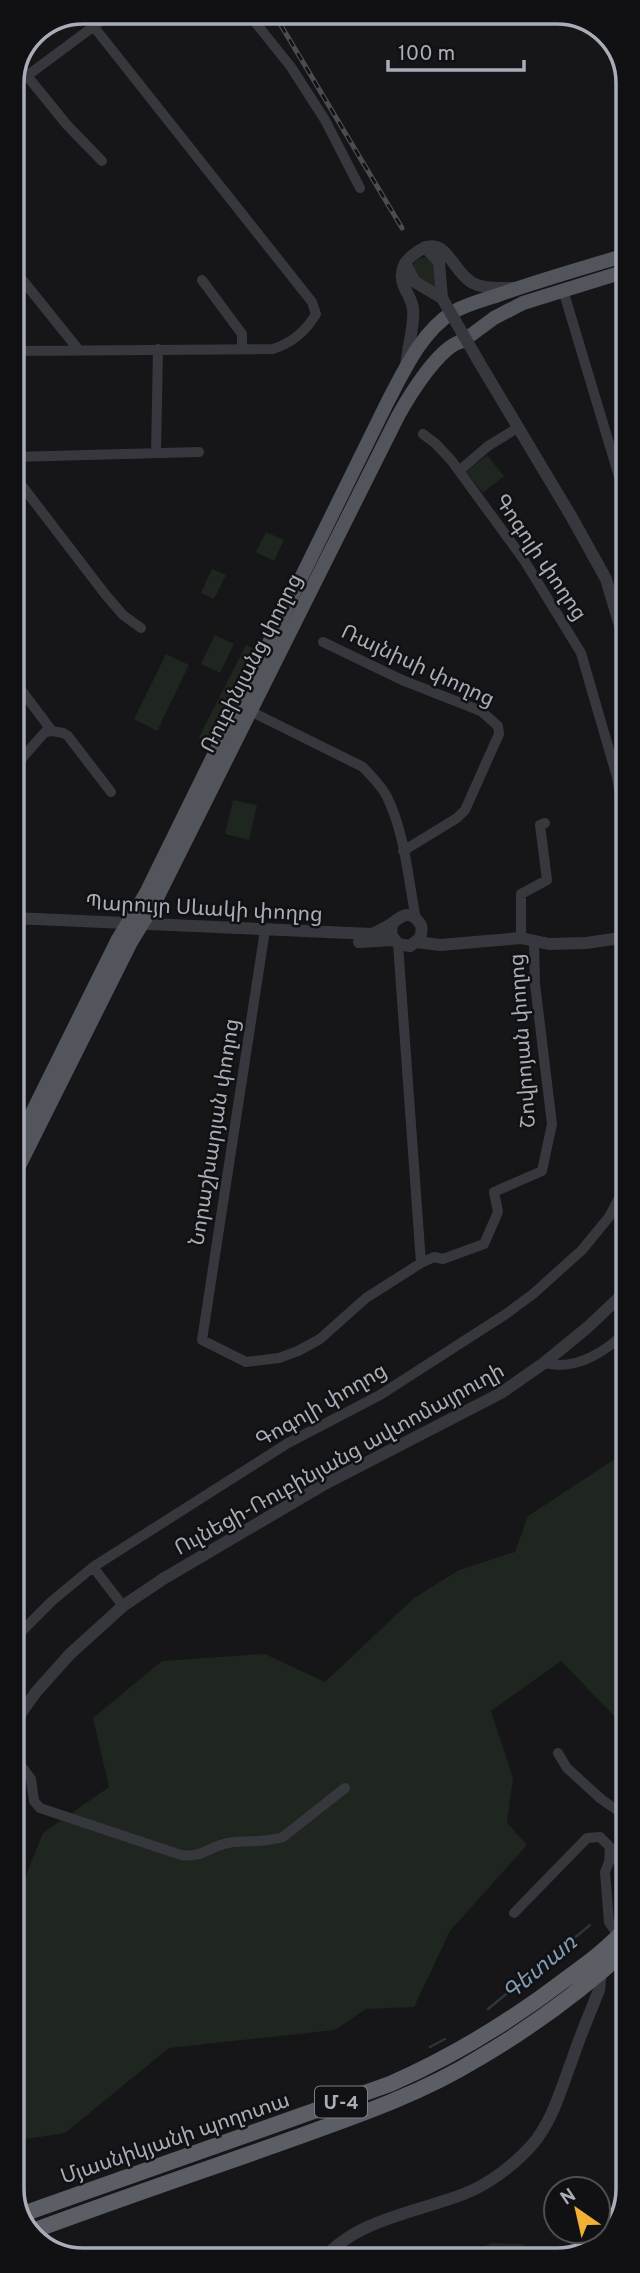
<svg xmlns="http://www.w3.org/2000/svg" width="640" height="2273" font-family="Overpass,'Noto Sans Armenian',sans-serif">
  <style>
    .green { fill: #1e261f }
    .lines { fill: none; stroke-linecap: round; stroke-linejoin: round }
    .stream { stroke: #2c353c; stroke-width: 2.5 }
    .minor { stroke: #37383d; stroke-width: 10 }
    .tertiary { stroke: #37383d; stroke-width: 12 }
    .primary { stroke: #53555c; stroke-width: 14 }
    .trunk { stroke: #5b5e65; stroke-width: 16 }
    .rail-casing { stroke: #4a4c52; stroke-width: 5 }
    .rail { stroke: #111113; stroke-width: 2.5; stroke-dasharray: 8; stroke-linecap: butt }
    .tertiary-bridge { stroke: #37383d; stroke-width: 12 }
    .labels { text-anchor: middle; stroke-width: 5; stroke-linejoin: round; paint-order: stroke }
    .shield { fill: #111113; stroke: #7b7e86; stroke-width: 2 }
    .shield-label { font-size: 19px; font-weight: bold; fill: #a8adb8 }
    .street-label { font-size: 21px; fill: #a8adb8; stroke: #111113 }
    .water-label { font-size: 23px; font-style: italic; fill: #7f9bb3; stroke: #111113 }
    .rim { fill: none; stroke: #a8adb8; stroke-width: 3.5 }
  </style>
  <rect width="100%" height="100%" fill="#161618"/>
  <path class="green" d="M425 257 433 260 436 288 419 281 413 265 416 260Z
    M487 455 504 476 483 493 466 472Z
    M266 532 284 540 274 561 256 552Z
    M212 569 226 575 214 599 201 593Z
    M215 635 234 644 220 673 201 664Z
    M246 645 256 650 209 742 199 737Z
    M166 654 189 665 157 731 134 719Z
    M233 800 257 805 249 840 225 834Z
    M627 1451V1714L618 1720 561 1661 491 1711 513 1778 507 1823 527 1845 450 1931 414 2007 366 2009 335 2030 169 2048 65 2133 14 2141 13 1889 23 1883 43 1833 109 1787 93 1718 162 1661 265 1654 325 1682 414 1598 459 1570 515 1552 528 1516Z
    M492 2243 520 2244 559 2259H523L505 2249 456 2257 455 2260H406L418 2251 456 2257Z"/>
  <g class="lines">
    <path class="stream" d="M488 2009 590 1925
      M430 2047 445 2039
      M108 2165 128 2157"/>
    <path class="minor" d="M247 12 291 67 325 120 360 188
      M19 66 67 125 102 161
      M12 87 113 12
      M12 267 78 349
      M202 280 242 334V349
      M563 290 627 503
      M12 351 273 349C292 343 306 331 316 314L312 302 94 27
      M423 434 436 444 451 460 524 560 581 653 617 777 627 840
      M156 453 158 349
      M13 457 199 452
      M459 471 488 446 519 427
      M13 474 105 594 123 615 141 628
      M323 642 402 680 481 711 498 726 499 734 465 810 457 818 403 851
      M13 679 52 731 63 733 68 736 111 792
      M250 711 363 767C371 776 382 786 387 797 405 833 408 879 416 919
      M13 776 23 757 45 732 52 731
      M265 930 202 1340 246 1362 279 1358 298 1351 320 1339 366 1298 421 1263 434 1257 443 1259 484 1244 498 1212 494 1192 542 1171 552 1124 535 984 534 941
      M521 938V894L547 880 540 825 545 823
      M398 944 421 1263
      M544 1363C575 1371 605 1352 627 1331
      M93 1567 123 1606
      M13 1640 52 1601 93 1567 288 1443 380 1395 506 1314 533 1294 582 1250 609 1217 627 1183
      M13 1690 25 1707
      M558 1753 567 1768 601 1799 617 1810 627 1809
      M13 1755 31 1779 34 1801 40 1808 181 1855C203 1858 208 1847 228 1843 246 1840 265 1843 283 1837L345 1788
      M514 1913 587 1838 600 1837 610 1847 609 1862
      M619 1937 609 1922 605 1872 609 1862 628 1843"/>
    <path class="tertiary" d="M425 247 439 262 442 298
      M405 263 415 282 442 298
      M479 362 571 516 606 579 627 649
      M406 367C407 350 415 324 413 309 412 296 400 287 402 273 403 264 409 257 417 252 446 232 451 270 471 282 482 289 500 288 513 288
      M13 918 372 934C377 932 383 929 388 926 397 921 407 907 418 921 423 926 422 931 420 938L410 946 398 944 391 935 392 924
      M359 942 393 940
      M417 942 440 945 521 938 549 944 586 943 627 937
      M13 1724 36 1692 70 1654 123 1606 163 1579 323 1485 501 1393 544 1363 588 1327 627 1290
      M323 2260C355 2219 420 2212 466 2193 489 2184 514 2165 531 2146 552 2123 561 2089 572 2060 580 2036 590 2013 599 1990L601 1972"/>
    <path class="primary" d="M13 1151 117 941 145 895 387 403C404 371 421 332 453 312 467 304 483 300 498 295 540 280 583 268 626 255
      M13 1178 131 942 153 906 398 416C409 396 440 345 463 341L494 318 523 303 626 271"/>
    <path class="trunk" d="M20 2215 390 2084C454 2056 511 2021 566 1979 588 1963 610 1947 628 1926
      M30 2232C111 2202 193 2174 275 2145 344 2120 416 2097 479 2058 532 2027 582 1990 628 1948"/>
    <g class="rail-casing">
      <path id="rail" d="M273 12 402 228"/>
    </g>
    <use href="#rail" class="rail"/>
    <path class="tertiary-bridge" d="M442 298 479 362"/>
  </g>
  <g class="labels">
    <rect class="shield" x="315" y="2086.5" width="52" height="31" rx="5"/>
    <g class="shield-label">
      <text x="341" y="2109">Մ-4</text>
    </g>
    <g class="street-label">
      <text transform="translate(541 557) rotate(56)" y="7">Գոգոլի փողոց</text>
      <text transform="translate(251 663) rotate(-63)" y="7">Ռուբինյանց փողոց</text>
      <text transform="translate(418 665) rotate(25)" y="7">Ռայնիսի փողոց</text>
      <text transform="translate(204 908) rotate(3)" y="7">Պարույր Սևակի փողոց</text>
      <text transform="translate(522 1041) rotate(-94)" y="7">Շովրոյան փողոց</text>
      <text transform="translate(214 1132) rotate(-81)" y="7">Նորաշխարյան փողոց</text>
      <text transform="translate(321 1405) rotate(-30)" y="7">Գոգոլի փողոց</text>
      <text transform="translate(339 1459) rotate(-29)" y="7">Ուլնեցի-Ռուբինյանց ավտոմայրուղի</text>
      <text transform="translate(175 2138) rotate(-19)" y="7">Մյասնիկյանի պողոտա</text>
    </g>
    <g class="water-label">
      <text transform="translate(539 1967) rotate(-40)" y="8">Գետառ</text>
    </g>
  </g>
  <path d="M0 0H640V2273H0ZM83 24H557A59 59 0 0 1 616 83V2189A59 59 0 0 1 557 2248H83A59 59 0 0 1 24 2189V83A59 59 0 0 1 83 24Z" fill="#111113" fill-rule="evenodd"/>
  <path class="rim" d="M83 24H557A59 59 0 0 1 616 83V2189A59 59 0 0 1 557 2248H83A59 59 0 0 1 24 2189V83A59 59 0 0 1 83 24Z"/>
  <g transform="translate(577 2210) rotate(326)"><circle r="33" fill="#111113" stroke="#4d4f55" stroke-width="2"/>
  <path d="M0-5L12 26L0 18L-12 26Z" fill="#f2b134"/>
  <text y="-10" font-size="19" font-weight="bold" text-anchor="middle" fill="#a8adb8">N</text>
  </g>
  <path d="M388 60v10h136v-10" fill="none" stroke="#a8adb8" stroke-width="3.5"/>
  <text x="398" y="60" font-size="21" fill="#a8adb8" stroke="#111113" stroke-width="5" paint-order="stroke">100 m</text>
</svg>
